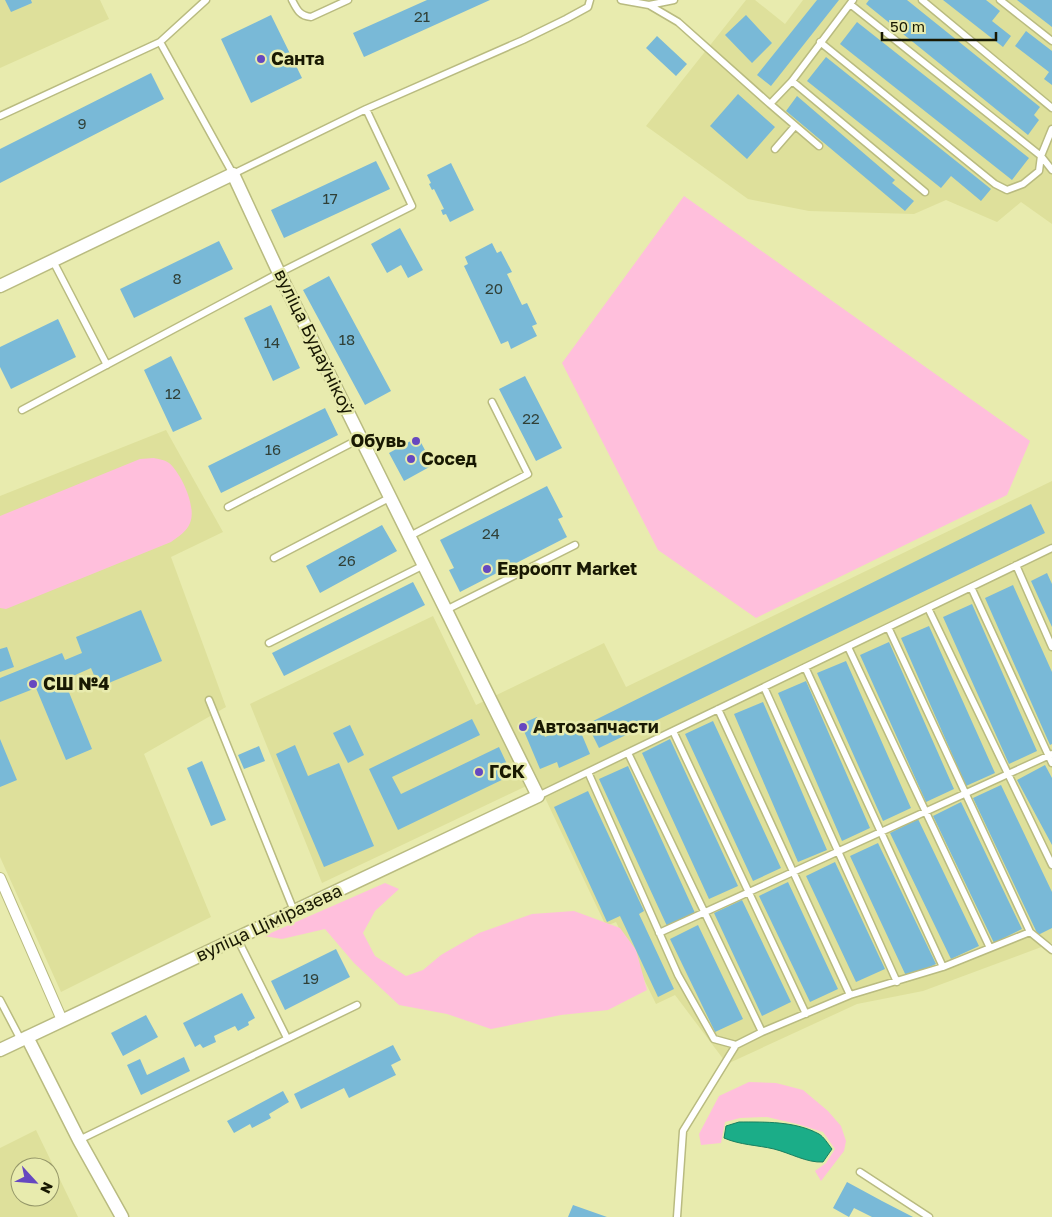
<svg xmlns="http://www.w3.org/2000/svg" width="1052" height="1217" font-family="'Golos Text',sans-serif">
  <style>
    .built { fill: #dee09b; fill-rule: evenodd }
    .green { fill: #ffbfdc }
    .water { fill: #1bad88; stroke: #1a8060 }
    .building { fill: #79b9d7 }
    .lines { fill: none; stroke-linecap: round; stroke-linejoin: round }
    .service-casing { stroke: #b9bb80; stroke-width: 9 }
    .pedestrian-casing { stroke: #b9bb80; stroke-width: 12 }
    .minor-casing { stroke: #b9bb80; stroke-width: 15 }
    .service { stroke: #fff; stroke-width: 6 }
    .pedestrian { stroke: #fff; stroke-width: 10 }
    .minor { stroke: #fff; stroke-width: 12 }
    .poi-dot { fill: #6648c0; stroke: #e8ebae; stroke-width: 2 }
    .labels { text-anchor: middle; stroke-width: 5; stroke-linejoin: round; paint-order: stroke }
    .number-label { font-size: 15px; fill: #304037 }
    .poi-label { font-size: 18px; font-weight: bold; fill: #181802; stroke: #e8ebae; text-anchor: start }
    .street-label { font-size: 18px; fill: #181802; stroke: #e8ebae }
  </style>
  <rect width="100%" height="100%" fill="#e8ebae"/>
  <path class="built" d="M0 0H100L109 19 0 68Z
    M746 0H755L785 24 803 0H1052V224L1021 202 997 222 946 200 914 214 809 211 748 199 646 126Z
    M166 430 223 532 171 557 226 707 144 754 211 917 61 992 0 857V496Z
    M1052 481V943L923 991 857 1004 727 1064 675 995 656 1004 616 922 606 926 537 781 322 883 250 704 433 616 476 705 604 643 626 687Z
    M36 1130 78 1217H0V1148ZM20 1167H50V1197H20Z"/>
  <path class="green" d="M684 196 1030 441 1007 495 756 618 658 550 562 363Z
    M154 458C158 459 165 460 169 463 181 473 197 507 190 523 187 531 178 537 171 542L6 609 0 608V516L140 459Z
    M385 883 399 889 375 911 363 933 375 956 406 976 423 970 441 955 479 933 532 914 574 911 620 928 636 950 647 990 608 1010 561 1015 491 1029 447 1014 399 1005 354 963 325 929 282 939 264 936Z
    M749 1082 776 1083 803 1090 828 1111 841 1126 846 1141 844 1151 821 1181 815 1171 826 1163 835 1149 823 1132 797 1124 767 1117 740 1118 725 1122 721 1143 701 1145 699 1134 719 1096Z"/>
  <path class="water" d="M739 1122C765 1122 795 1121 819 1134 824 1137 828 1144 832 1149L823 1162C807 1163 790 1153 774 1149 757 1145 740 1145 724 1138L726 1126Z"/>
  <path class="building" d="M5 0H31L32 3 11 12Z
    M427 0H490L364 57 353 33Z
    M817 0H839L771 86 757 75Z
    M869 0H907L1040 107 1034 115 1039 120 1028 135 866 4Z
    M943 0H986L1000 11 992 21 1011 36 1003 47Z
    M1017 0H1052V27Z
    M271 15 302 78 251 103 221 39Z
    M746 15 772 43 752 63 725 35Z
    M857 22 1029 158 1012 180 840 44Z
    M1026 31 1052 51V85L1044 79 1049 72 1015 46Z
    M657 36 687 64 676 76 646 48Z
    M826 57 991 189 981 201 951 176 941 188 807 81Z
    M151 73 164 99 0 183V149Z
    M738 94 775 127 747 159 710 126Z
    M797 96 895 180 892 183 914 201 905 211 786 111Z
    M376 161 390 189 284 238 271 210Z
    M451 163 474 210 450 222 446 214 443 215 441 210 444 209 434 189 432 190 429 184 431 183 427 175Z
    M400 228 423 270 408 278 401 265 387 273 371 244Z
    M219 241 233 269 134 318 120 289Z
    M492 243 497 253 501 251 512 272 507 274 522 305 527 303 537 324 532 326 537 336 511 349 508 341 501 344 464 266 468 264 465 257Z
    M329 276 391 391 365 405 303 290Z
    M271 305 300 368 273 381 244 318Z
    M58 319 76 357 11 389 0 367V347Z
    M171 356 202 419 173 432 144 370Z
    M525 376 562 448 536 461 499 389Z
    M325 408 338 435 221 493 208 466Z
    M418 437 433 465 404 481 389 453Z
    M547 486 563 517 558 519 567 537 460 592 449 570 454 568 440 540Z
    M1031 504 1045 533 599 748 587 724Z
    M382 525 397 551 320 593 306 566Z
    M1047 573 1052 584V627L1031 581Z
    M413 582 425 605 284 676 272 653Z
    M1013 585 1052 672V744L1050 745 985 598Z
    M972 604 1037 751 1009 764 943 617Z
    M141 610 162 661 99 687 91 668 64 680 92 749 66 760 36 688 0 702V678L62 653 65 660 82 653 76 637Z
    M929 626 995 773 966 786 901 638Z
    M889 642 954 789 926 802 860 655Z
    M7 647 14 667 0 672V649Z
    M846 661 911 808 883 821 817 673Z
    M806 681 870 828 842 841 778 693Z
    M763 702 827 850 798 862 734 714Z
    M537 717 545 737 577 723 590 754 559 768 557 762 540 769 521 724Z
    M472 719 480 735 392 777 401 794 499 747 512 775 398 830 369 769Z
    M713 721 781 868 753 881 685 734Z
    M350 725 364 755 348 763 333 733Z
    M0 739 17 780 0 787Z
    M670 739 738 886 709 899 642 753Z
    M295 745 308 776 339 763 374 846 324 867 276 754Z
    M259 746 265 761 244 769 238 755Z
    M202 761 226 820 211 826 187 768Z
    M1045 765 1052 778V845L1017 780Z
    M628 766 695 913 667 926 599 779Z
    M1001 785 1052 892V928L1038 935 973 798Z
    M588 791 644 911 639 914 674 989 658 997 620 916 607 922 554 807Z
    M961 802 1022 929 994 943 933 816Z
    M918 819 979 946 951 959 890 833Z
    M878 843 936 964 907 978 850 856Z
    M835 862 885 969 856 982 806 876Z
    M788 882 838 989 810 1002 759 896Z
    M742 900 791 1002 762 1016 714 913Z
    M698 925 743 1019 715 1032 670 939Z
    M336 949 350 977 285 1010 271 981Z
    M242 993 255 1018 248 1022 249 1025 238 1031 235 1026 214 1036 216 1042 203 1048 200 1044 195 1047 183 1023Z
    M146 1015 158 1037 123 1056 111 1033Z
    M393 1045 401 1060 391 1065 396 1075 349 1098 344 1088 301 1109 294 1094Z
    M184 1057 190 1071 141 1095 127 1065 140 1059 147 1075Z
    M283 1091 289 1102 269 1114 271 1118 252 1128 250 1124 234 1133 227 1121Z
    M847 1182 882 1201 913 1217H872L854 1208 849 1217 833 1208Z
    M573 1205 607 1217H568Z"/>
  <g class="lines">
    <g class="service-casing">
      <path id="service" d="M292 0C297 10 300 16 311 17L348 0
        M621 0 649 5 678 22 770 104 792 81 853 0
        M922 0 1052 108
        M1000 0 1052 41
        M850 4 1041 156 1052 170
        M649 5 674 0
        M160 42 233 174 366 109 523 40 566 19 588 7 590 0
        M820 42 995 184 1007 190 1023 184 1039 171 1041 156 1052 129
        M792 81 925 192
        M770 104 819 146
        M0 116 160 42 206 0
        M775 149 795 126
        M53 261 107 365
        M22 410 279 273 412 206 366 109
        M228 507 361 438
        M410 536 528 474 492 402
        M274 558 391 497
        M1016 565 1052 647
        M971 587 1052 763
        M928 608 1052 865
        M446 610 575 545
        M888 627 1030 932 1052 950
        M269 643 424 565
        M848 647 990 948
        M805 667 943 967
        M764 687 897 982
        M209 700 294 911
        M718 709 850 995
        M673 731 806 1014
        M628 753 762 1032
        M588 772 678 975 714 1039 736 1045 762 1032 850 995 943 967 1030 932
        M538 796 1052 548
        M659 933 1052 754
        M237 938 287 1038
        M0 1000 21 1040
        M79 1140 357 1005
        M860 1172 929 1217
        M677 1217 683 1131 736 1045"/>
    </g>
    <g class="pedestrian-casing">
      <path id="pedestrian" d="M0 878 62 1020"/>
    </g>
    <g class="minor-casing">
      <path id="minor" d="M0 286 233 174 279 273 538 796 0 1050
        M27 1037 79 1140 122 1217"/>
    </g>
    <use href="#service" class="service"/>
    <use href="#pedestrian" class="pedestrian"/>
    <use href="#minor" class="minor"/>
  </g>
  <g class="poi-dot">
    <circle cx="261" cy="59" r="5"/>
    <circle cx="416" cy="441" r="5"/>
    <circle cx="411" cy="459" r="5"/>
    <circle cx="487" cy="569" r="5"/>
    <circle cx="33" cy="684" r="5"/>
    <circle cx="523" cy="727" r="5"/>
    <circle cx="479" cy="772" r="5"/>
  </g>
  <g class="labels">
    <g class="number-label">
      <text x="422" y="22">21</text>
      <text x="82" y="129">9</text>
      <text x="330" y="204">17</text>
      <text x="177" y="284">8</text>
      <text x="494" y="294">20</text>
      <text x="347" y="345">18</text>
      <text x="272" y="348">14</text>
      <text x="173" y="399">12</text>
      <text x="531" y="424">22</text>
      <text x="273" y="455">16</text>
      <text x="491" y="539">24</text>
      <text x="347" y="566">26</text>
      <text x="311" y="984">19</text>
    </g>
    <g class="poi-label">
      <text x="271" y="65">Санта</text>
      <text x="406" y="447" text-anchor="end">Обувь</text>
      <text x="421" y="465">Сосед</text>
      <text x="497" y="575">Евроопт Market</text>
      <text x="43" y="690">СШ №4</text>
      <text x="533" y="733">Автозапчасти</text>
      <text x="489" y="778">ГСК</text>
    </g>
    <g class="street-label">
      <text transform="translate(314 342) rotate(64)" y="6">вуліца Будаўнікоў</text>
      <text transform="translate(269 923) rotate(-25)" y="6">вуліца Ціміразева</text>
    </g>
  </g>
  <g transform="translate(35 1182) rotate(116)"><circle r="24" fill="#e8ebae" stroke="#959769"/>
  <path d="M0-4L9 19L0 12L-9 19Z" fill="#6648c0"/>
  <text y="-8" font-size="14" font-weight="bold" text-anchor="middle" fill="#181802">N</text>
  </g>
  <path d="M882 32v8h114v-8" fill="none" stroke="#181802" stroke-width="2.5"/>
  <text x="890" y="32" font-size="15" fill="#181802" stroke="#e8ebae" stroke-width="4" paint-order="stroke">50 m</text>
</svg>
